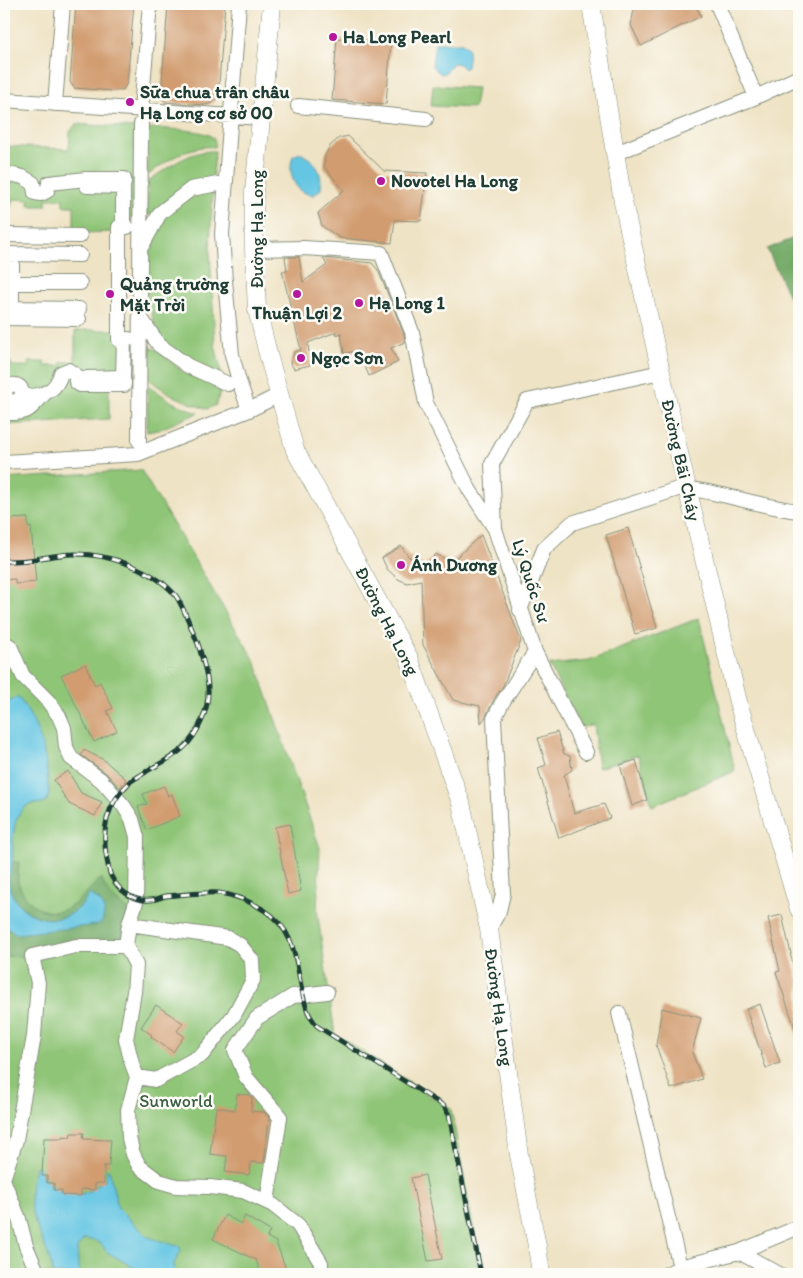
<svg xmlns="http://www.w3.org/2000/svg" width="803" height="1278" font-family="Itim,sans-serif">
  <style>
    .green { fill: #8fc577; stroke: #578156 }
    .forest { fill: #73aa68; stroke: #49744e }
    .water { fill: #65c6e3; stroke: #42828c }
    .building { fill: #d19c6f }
    .lines { fill: none; stroke-linecap: round; stroke-linejoin: round }
    .minor-casing { stroke: #87907c; stroke-width: 16 }
    .major-casing { stroke: #87907c; stroke-width: 19 }
    .minor { stroke: #fff; stroke-width: 14 }
    .major { stroke: #fff; stroke-width: 18 }
    .rail-casing { stroke: #1f3d34; stroke-width: 5 }
    .rail { stroke: #fdfcf7; stroke-width: 3; stroke-dasharray: 9; stroke-linecap: butt }
    .poi-dot { fill: #b5179e; stroke: #fdfcf7; stroke-width: 2 }
    .labels { text-anchor: middle; stroke-width: 5; stroke-linejoin: round; paint-order: stroke }
    .poi-label { font-size: 18px; font-weight: bold; fill: #1f3d34; stroke: #fdfcf7; text-anchor: start }
    .street-label { font-size: 18px; fill: #1f3d34; stroke: #fdfcf7 }
    .park-label { font-size: 18px; fill: #3b5f45; stroke: #fdfcf7 }
  </style>
  <rect width="100%" height="100%" fill="#fdfcf7"/>
  <filter id="ink" filterUnits="userSpaceOnUse"><feTurbulence type="fractalNoise" baseFrequency=".02" numOctaves="2"/><feDisplacementMap in="SourceGraphic" scale="10" xChannelSelector="R" yChannelSelector="G"/><feConvolveMatrix kernelMatrix="1 2 1 2 8 2 1 2 1" color-interpolation-filters="sRGB"/></filter>
  <filter id="wash" filterUnits="userSpaceOnUse"><feTurbulence type="fractalNoise" baseFrequency=".0096" numOctaves="4" result="noise"/><feDisplacementMap in="SourceGraphic" scale="20" xChannelSelector="R" yChannelSelector="G"/><feGaussianBlur stdDeviation="1.12" result="paint"/><feColorMatrix in="noise" values="0 0 0 0 0 0 0 0 0 0 0 0 0 0 0 0 0 1.4 0 .05"/><feComposite in="paint" operator="in"/></filter>
  <g filter="url(#wash)">
    <rect width="100%" height="100%" fill="#efe3c5"/>
    <path class="green" d="M433 85 477 88 474 108 431 106Z
      M76 124 135 128 134 218H127L122 190V232L74 233V206H63V199H46V206H29V200L13 199 11 206H4V146L69 149 70 132Z
      M147 128C161 129 201 129 211 136 215 139 215 142 215 147 189 144 167 161 148 175Z
      M215 151 213 176 192 183 155 214 148 215 147 214 148 181C168 168 189 150 215 151Z
      M213 186 210 252 215 344 222 376C209 370 188 363 177 355 144 330 135 254 160 222 174 203 193 195 213 186Z
      M85 330H122L121 376 109 388V419L4 425V361L11 362 12 366H28L29 362H45V366H61L62 362H75V331Z
      M149 347 159 351 184 373 219 386 220 393 216 405 207 409C185 402 166 394 148 378Z
      M148 385 172 402 198 413 158 430 147 432Z
      M141 470 255 661 320 848 317 910 335 1034 451 1109 482 1274H4V479Z
      M699 618 735 771 652 806 638 755 598 768 593 724 581 728 549 665 589 661Z"/>
    <path class="forest" d="M799 236V318L767 249Z
      M12 862H19C19 869 17 874 18 881 23 902 46 920 68 908 79 903 91 886 102 878 105 893 117 902 129 910L120 943 19 957 4 956V925L8 930 96 925 100 901 90 894C86 899 82 906 77 910 58 924 40 921 23 908 15 902 9 891 9 881 8 875 12 868 12 862Z"/>
    <path class="water" d="M435 43H462C471 47 468 59 467 67L464 69 459 64 453 63 445 73 441 74 432 66Z
      M300 153C316 161 322 171 321 189L314 195C294 194 287 173 293 156Z
      M18 697C41 727 47 756 49 794L47 801 43 804C34 803 28 803 22 810 10 824 14 849 12 866 11 871 8 876 9 881 9 884 10 889 11 892 22 918 55 928 78 909 82 906 86 899 90 894 103 904 107 905 102 922L96 925 17 934 4 925V704Z
      M36 1166 41 1169 40 1171C48 1189 71 1200 89 1191 95 1188 99 1183 105 1180L107 1170H109L118 1208 148 1237 174 1245 179 1246 181 1250 173 1266 176 1274H145L107 1252 102 1245 96 1241 84 1239 77 1248 78 1265 81 1274H53C46 1232 18 1213 36 1166Z"/>
    <g id="blocks">
      <path class="building" d="M76 4H134L127 83 123 90 114 91 74 88 70 82Z
        M168 4H225L218 97 213 103 205 105 165 102 161 95Z
        M635 4H695L701 16 641 46 631 25Z
        M337 38 391 42 386 104 332 100Z
        M348 136 384 171 427 173 421 221 395 220 392 243 340 238 322 226 318 213 344 190 324 167 325 155 330 146 339 138Z
        M285 257H299L303 282 327 265 323 258 372 263 378 270 404 334 405 342 391 348 398 362 369 376 358 350 344 354 341 333 337 335 336 332 308 343 310 365 294 369 290 363 294 352 301 350 282 271H287Z
        M28 518V528L31 527 36 582 15 584V579L4 580V529H6L7 519Z
        M628 528 657 628 635 634 606 535Z
        M481 535 521 641 503 686 494 699 485 718 481 723 480 706 453 700 423 645 421 580 407 583 398 579 387 569 382 558 401 546 409 557 425 566 436 554 451 562Z
        M85 664 95 685 100 682 113 708 107 711 117 731 94 742 61 675Z
        M557 732 564 754 570 756 572 770 564 775 574 813 604 804 610 818 559 838 538 768 546 765 538 738Z
        M84 750 104 760 126 779 120 788 106 773 81 755Z
        M636 760 647 800 632 806 620 765Z
        M68 771 81 793 102 802 95 816 69 804 54 780Z
        M164 786 168 796 172 794 180 816 147 830 138 807 147 804 143 794Z
        M290 824 301 891 288 894 275 827Z
        M782 915 791 954H790L799 982V1036L798 1037 776 972 780 971 768 918Z
        M760 1004 780 1063 766 1068 746 1009Z
        M156 1005 183 1023 177 1031 184 1036 173 1052 151 1037 152 1035 141 1027Z
        M662 1008 701 1018 692 1052 702 1079 671 1089 656 1045Z
        M237 1094 250 1095 252 1098 251 1111 264 1112 269 1118 264 1163 251 1162 249 1175 225 1172 227 1156 210 1154 216 1107 235 1110Z
        M71 1133H84L83 1139 111 1140 109 1166H104V1183H95V1190L81 1189V1196L62 1195V1190H54V1183H47V1176H42L44 1138H62L63 1136 70 1137Z
        M425 1175 442 1259 428 1261 411 1178Z
        M225 1215 241 1224 245 1216 270 1231 267 1237 276 1242 286 1269 269 1274H261L256 1260 213 1239Z"/>
    </g>
  </g>
  <g filter="url(#ink)">
    <use href="#blocks" fill-opacity="0" stroke="#87907c" stroke-width="1"/>
    <g class="lines">
      <g class="minor-casing">
        <path id="minor" d="M239 4 222 234 225 281 232 355 239 381 249 410
          M717 4 756 97
          M4 100 260 118
          M55 104 63 4
          M298 106 426 119
          M141 110 150 4
          M616 153 756 97 799 77
          M4 180 9 174 23 177 33 183 35 193 41 194 47 191 49 183 86 179H124V183H87V186L123 187V227
          M127 227H119V340L129 339
          M4 235 80 236
          M142 246 160 213 191 189 218 184
          M254 249 304 248 381 253 412 332 426 403 469 489 495 529 535 652 502 703 494 719 503 894 499 911 489 929
          M4 254 80 255
          M12 283H80
          M4 308 79 309
          M12 308V254
          M140 317 159 345 188 366 228 384
          M4 318 79 319
          M4 389C11 383 23 382 22 396 40 397 56 393 61 373L68 370 76 375V382L80 385H124V382H87V378L123 377 124 339
          M5 389 6 400 14 402 18 400 22 396
          M4 413C27 414 29 411 44 394
          M139 441 141 124
          M4 462 138 454 249 410 279 395
          M495 528 492 464 527 401 661 372
          M520 610 544 549 572 523 681 488C721 491 759 507 799 511
          M4 643 10 646 23 676 48 701 59 716 64 728 66 747 71 758 101 780 123 805 132 819 137 837 136 902 129 924 126 946 136 965 134 992 126 1039 132 1064 137 1077 128 1110 129 1138 133 1154 139 1166 159 1181 176 1186 210 1187 243 1191 273 1205 298 1225 321 1263V1274
          M535 652 586 752
          M129 924 228 938 240 945 252 960 253 980 234 1015 202 1055 156 1080 137 1077
          M619 1013 680 1267
          M4 1176 16 1140 34 1036 38 983 32 956 76 946H126
          M4 1182 19 1219 26 1246 38 1274
          M267 1202 280 1117 246 1077 235 1050 257 1018 293 996 327 992
          M739 1252 779 1274
          M667 1274 680 1267 739 1252 799 1227"/>
      </g>
      <g class="major-casing">
        <path id="major" d="M272 4 254 192V249L257 309 269 358 295 450 409 658 461 803 489 929 519 1155 537 1246 541 1274
          M591 4 623 202 681 462 738 702 799 909"/>
      </g>
      <use href="#minor" class="minor"/>
      <use href="#major" class="major"/>
      <g class="rail-casing">
        <path id="rail" d="M4 561C15 561 26 561 36 559 48 557 61 554 73 554 107 553 154 569 176 596 182 604 194 634 198 644 206 670 214 693 202 720 190 749 174 756 147 771 142 775 135 778 130 782 106 805 101 829 107 860 108 865 109 871 111 876 118 890 133 902 150 900 155 900 161 897 166 896 181 895 204 892 219 893 235 895 251 902 264 910 303 935 294 976 308 1012 310 1017 314 1022 317 1026L444 1106 449 1115 481 1274"/>
      </g>
      <use href="#rail" class="rail"/>
    </g>
  </g>
  <g class="poi-dot">
    <circle cx="333" cy="37" r="5"/>
    <circle cx="130" cy="102" r="5"/>
    <circle cx="381" cy="181" r="5"/>
    <circle cx="110" cy="294" r="5"/>
    <circle cx="297" cy="294" r="5"/>
    <circle cx="359" cy="303" r="5"/>
    <circle cx="301" cy="358" r="5"/>
    <circle cx="401" cy="565" r="5"/>
  </g>
  <g class="labels">
    <g class="poi-label">
      <text x="343" y="43">Ha Long Pearl</text>
      <text x="140" y="98">Sữa chua trân châu<tspan x="140" dy="21">Hạ Long cơ sở 00</tspan></text>
      <text x="391" y="187">Novotel Ha Long</text>
      <text x="120" y="290">Quảng trường<tspan x="120" dy="21">Mặt Trời</tspan></text>
      <text x="369" y="309">Hạ Long 1</text>
      <text x="297" y="319" text-anchor="middle">Thuận Lợi 2</text>
      <text x="311" y="364">Ngọc Sơn</text>
      <text x="411" y="571">Ánh Dương</text>
    </g>
    <g class="street-label">
      <text transform="translate(257 229) rotate(-90)" y="6">Đường Hạ Long</text>
      <text transform="translate(681 460) rotate(77)" y="6">Đường Bãi Cháy</text>
      <text transform="translate(531 581) rotate(72)" y="6">Lý Quốc Sư</text>
      <text transform="translate(387 621) rotate(63)" y="6">Đường Hạ Long</text>
      <text transform="translate(499 1007) rotate(82)" y="6">Đường Hạ Long</text>
    </g>
    <g class="park-label">
      <text x="176" y="1107">Sunworld</text>
    </g>
  </g>
  <rect width="803" height="1278" fill="none" stroke="#fdfcf7" stroke-width="20"/>
</svg>
